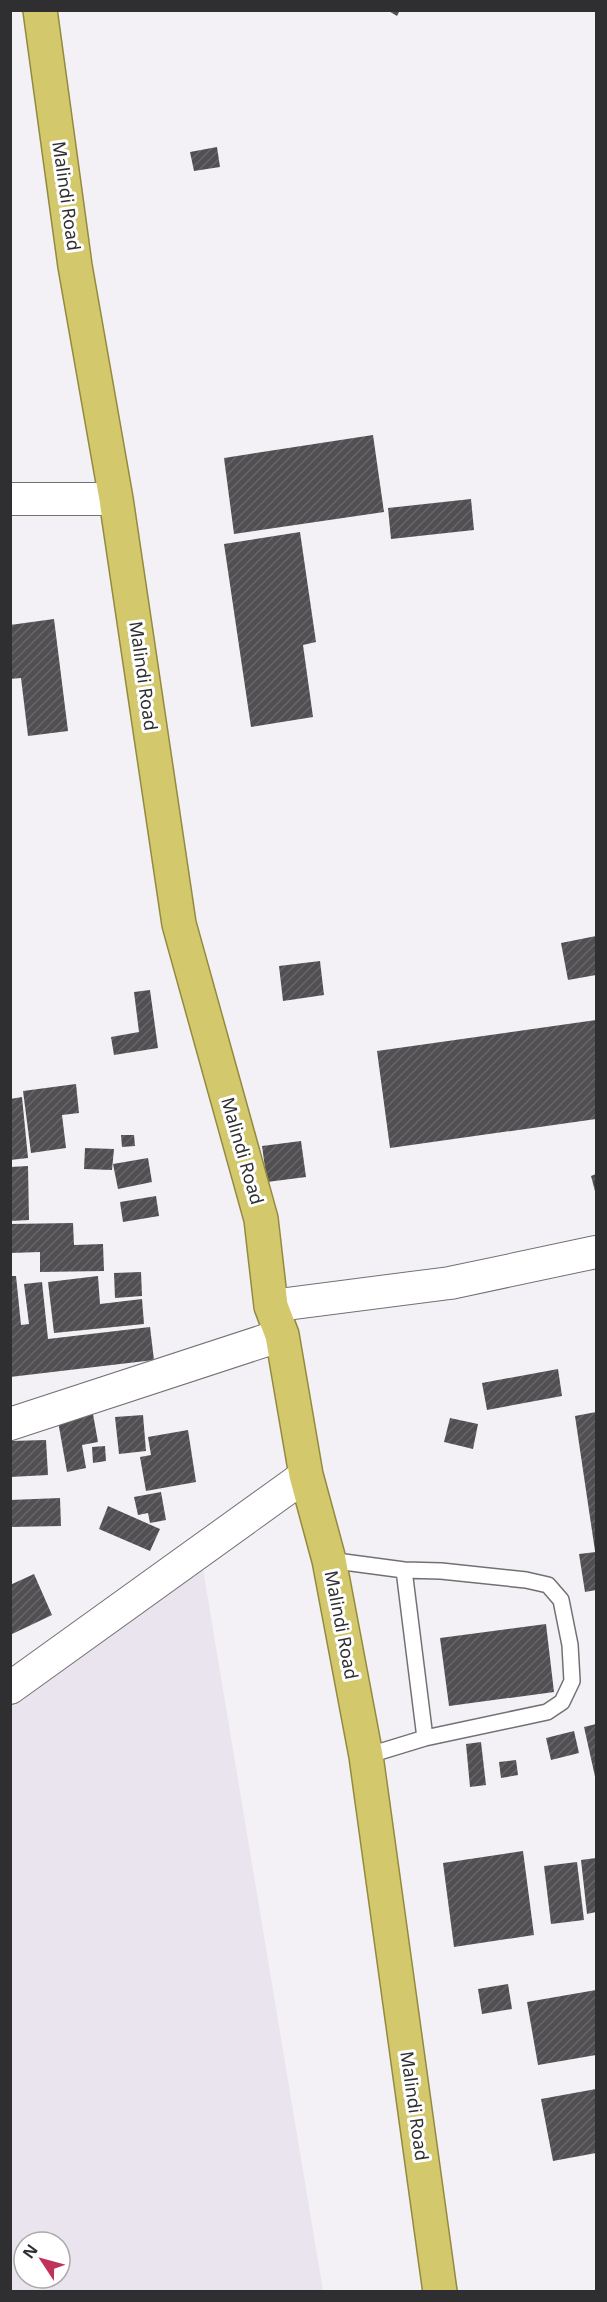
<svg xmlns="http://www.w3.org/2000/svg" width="607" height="2302" font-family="'Noto Sans',sans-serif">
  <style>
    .built { fill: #eae4ee; fill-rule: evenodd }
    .building { fill: url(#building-hatch) }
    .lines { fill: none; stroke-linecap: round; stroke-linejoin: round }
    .service-casing { stroke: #727073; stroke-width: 18 }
    .minor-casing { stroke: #727073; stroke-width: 34 }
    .trunk-casing { stroke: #938a3f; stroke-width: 36 }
    .service { stroke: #fff; stroke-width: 15 }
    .minor { stroke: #fff; stroke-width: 32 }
    .trunk { stroke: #d4c86c; stroke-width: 33 }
    .labels { text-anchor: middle; stroke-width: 6; stroke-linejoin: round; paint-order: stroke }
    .street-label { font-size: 18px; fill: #2f2e30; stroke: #fff }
  </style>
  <defs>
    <pattern id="building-hatch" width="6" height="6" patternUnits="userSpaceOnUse" patternTransform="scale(1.5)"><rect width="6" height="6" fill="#524f52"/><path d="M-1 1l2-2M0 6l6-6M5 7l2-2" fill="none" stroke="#686668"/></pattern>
  </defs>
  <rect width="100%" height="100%" fill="#f3f1f5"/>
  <path class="built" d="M202 1563 323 2291H11L10 1702ZM24 2242H60V2278H24Z"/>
  <path class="building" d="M387 10H400L397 16Z
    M217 147 220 167 194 171 190 152Z
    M373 435 384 512 234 534 224 458Z
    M471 499 474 530 391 539 388 508Z
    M300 532 316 642 303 645 313 717 251 727 224 544Z
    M54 619 68 731 28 736 21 678 10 679V625Z
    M596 936V975L568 980 561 943Z
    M320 961 324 995 283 1001 279 966Z
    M150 990 158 1048 114 1055 111 1037 139 1032 134 992Z
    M596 1020V1119L390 1148 377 1051Z
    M76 1084 79 1113 62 1115 66 1148 31 1153 23 1091Z
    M22 1097 28 1158 10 1160V1099Z
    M121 1135H134L135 1146 122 1147Z
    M301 1141 306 1177 267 1182 262 1146Z
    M85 1148 114 1149 112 1170 84 1169Z
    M148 1158 152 1182 118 1189 113 1164Z
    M28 1166 29 1220 10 1221V1167Z
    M596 1174V1195L591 1176Z
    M156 1196 159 1216 123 1222 120 1202Z
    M73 1223 74 1245 103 1244 104 1271 40 1272V1252L10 1253V1224Z
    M141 1272 142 1296 115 1298 114 1273Z
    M10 1276H16L21 1325 29 1324 24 1284 42 1282 48 1339 150 1327 154 1360 10 1377Z
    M98 1276 100 1304 142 1299 144 1324 54 1333 48 1282Z
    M558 1369 562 1396 487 1410 482 1383Z
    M91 1403 98 1442 82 1445 86 1468 67 1472 56 1410Z
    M596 1412V1551H595L575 1416Z
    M143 1415 146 1451 119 1454 115 1417Z
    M450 1418 478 1424 473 1449 444 1442Z
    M188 1430 196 1482 146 1491 140 1457 151 1455 148 1437Z
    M46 1440 48 1475 10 1477V1441Z
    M105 1446 106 1461 93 1463 92 1447Z
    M161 1492 166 1520 150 1523 148 1513 138 1515 134 1497Z
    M60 1498 61 1526 10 1527V1500Z
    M108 1506 160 1529 150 1551 99 1529Z
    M596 1552V1590L585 1592 579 1554Z
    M34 1574 52 1615 10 1635V1585Z
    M546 1624 554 1692 449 1706 440 1638Z
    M596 1724V1781L584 1727Z
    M574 1731 579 1753 551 1760 546 1738Z
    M481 1742 486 1785 470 1787 466 1744Z
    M516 1760 518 1775 501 1778 499 1762Z
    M523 1851 534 1935 454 1947 443 1863Z
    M596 1858V1912L587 1914 581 1860Z
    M577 1862 584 1920 551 1924 544 1866Z
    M508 1984 512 2009 482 2014 478 1989Z
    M596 1990V2055L538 2065 527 2002Z
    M596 2089V2153L553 2161 541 2099Z"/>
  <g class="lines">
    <g class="service-casing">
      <path id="service" d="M329 1560 404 1570 441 1571 526 1580 548 1585 561 1600 570 1645 572 1681 562 1702 547 1712 425 1738 366 1756
        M404 1570 425 1738"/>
    </g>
    <g class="minor-casing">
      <path id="minor" d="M10 499H116
        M271 1306 450 1283 596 1252
        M10 1424 282 1335
        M10 1688 306 1475"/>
    </g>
    <g class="trunk-casing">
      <path id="trunk" d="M40 10 75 266 116 499 179 924 261 1219 271 1306 282 1335 306 1475 329 1560 366 1756 440 2292"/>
    </g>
    <use href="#service" class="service"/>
    <use href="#minor" class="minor"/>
    <use href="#trunk" class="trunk"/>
  </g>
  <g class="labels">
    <g class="street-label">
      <text transform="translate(66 196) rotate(82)" y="6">Malindi Road</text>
      <text transform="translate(143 676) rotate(82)" y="6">Malindi Road</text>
      <text transform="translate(242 1151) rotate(74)" y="6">Malindi Road</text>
      <text transform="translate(341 1625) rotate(79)" y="6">Malindi Road</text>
      <text transform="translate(414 2106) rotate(82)" y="6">Malindi Road</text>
    </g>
  </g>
  <rect width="607" height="2302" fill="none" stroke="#2f2e30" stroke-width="24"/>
  <g transform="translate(42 2260) rotate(306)"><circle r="28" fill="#ffffff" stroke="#acabac" stroke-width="1.5"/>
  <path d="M0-4.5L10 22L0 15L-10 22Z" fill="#c13259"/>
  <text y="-9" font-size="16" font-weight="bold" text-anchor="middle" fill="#2f2e30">N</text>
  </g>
</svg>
